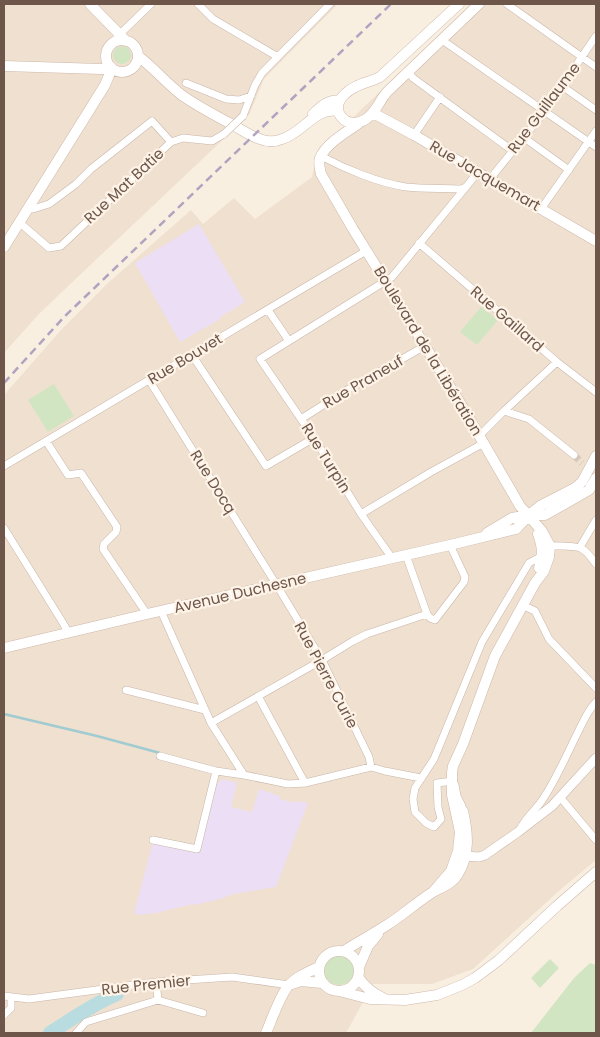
<svg xmlns="http://www.w3.org/2000/svg" width="600" height="1037" font-family="Poppins,sans-serif">
  <style>
    .residential { fill: #f0e0d0 }
    .education { fill: #ecdef5 }
    .green { fill: #d1e5c2 }
    .lines { fill: none; stroke-linecap: round; stroke-linejoin: round }
    .stream { stroke: #a0cbd1; stroke-width: 2.5 }
    .river { stroke: #b8dce0; stroke-width: 14 }
    .minor-tunnel { stroke: #d6c9bc; stroke-width: 7; stroke-dasharray: 7 3.5; stroke-linecap: butt }
    .minor-casing { stroke: #c8b6aa; stroke-width: 8 }
    .tertiary-casing { stroke: #c8b6aa; stroke-width: 10 }
    .secondary-casing { stroke: #ceb8aa; stroke-width: 11 }
    .minor { stroke: #fff; stroke-width: 7 }
    .tertiary { stroke: #fff; stroke-width: 9 }
    .secondary { stroke: #fff; stroke-width: 10 }
    .rail { stroke: #b1a2c0; stroke-width: 2.5; stroke-dasharray: 8 5; stroke-linecap: butt }
    .minor-bridge-casing { stroke: #c8b6aa; stroke-width: 8; stroke-linecap: butt }
    .minor-bridge { stroke: #fff; stroke-width: 7 }
    .labels { text-anchor: middle; stroke-width: 4.5; stroke-linejoin: round; paint-order: stroke }
    .street-label { font-size: 15px; fill: #6e564b; stroke: #fdf3e7 }
  </style>
  <rect width="100%" height="100%" fill="#f9efe1"/>
  <path class="residential" d="M4 4H338L264 79 249 115 64 290 38 315 4 353Z
    M471 4H596V860L560 890 473 969 432 984H373L346 1033H4V395L61 330 108 283 191 210 203 224 234 198 255 219 312 177 317 152Z"/>
  <path class="education" d="M199 224 245 302 219 318 220 319 180 342 135 263Z
    M223 779 237 783 231 807 252 812 259 789 280 796V799L294 803 295 801 308 803 276 887 233 894 220 899 195 905 193 904 156 913 139 915 134 913 153 842 199 852 217 783Z"/>
  <path class="green" d="M113 55a9 9 0 1 1 18 0a9 9 0 1 1-18 0Z
    M481 307 498 320 477 345 460 332Z
    M54 384 74 416 48 432 28 400Z
    M324 970a15 15 0 1 1 30 0a15 15 0 1 1-30 0Z
    M550 959 559 968 540 988 531 978Z
    M590 963 596 965V1033H531L574 978Z"/>
  <g class="lines">
    <path class="stream" d="M4 714 97 736 160 753"/>
    <path class="river" d="M50 1033C72 1019 93 1004 117 994"/>
    <path class="minor-tunnel" d="M574 455 582 463"/>
    <g class="minor-casing">
      <path id="minor" d="M198 4 213 19 278 57
        M507 4 596 67
        M120 34 151 4
        M442 40 596 147
        M408 72 413 78 513 151
        M186 83 226 99 239 100 251 96
        M562 86 596 110
        M243 116 255 85 262 73 330 4
        M414 135 440 97
        M523 137 569 170
        M321 156C345 169 379 183 406 187 424 189 443 188 461 189L466 187 478 172
        M490 179 545 111 596 36
        M28 206 33 209 49 204 76 184 91 169 152 121 171 142
        M541 209 596 131
        M19 222 49 248 61 246 171 142 183 138 212 141 224 134
        M419 243 557 362 596 392
        M268 310 289 341
        M192 355 266 466 314 438
        M149 380 276 584 322 660 369 757 371 767
        M504 411 529 419 574 455
        M301 419 347 390 425 346
        M479 436 504 411 557 362
        M46 441 68 475 81 473 117 527 116 532 104 544 103 549 147 614
        M4 466 366 251
        M361 514 431 472 484 443
        M4 528 63 623 68 632
        M546 545C555 547 577 545 582 549 588 552 592 559 596 564
        M580 547 596 520
        M406 555 427 614 430 618 435 620 464 582 465 577 450 545
        M392 558 361 514 314 438 260 359 392 277 466 187
        M522 605 535 611 549 639 596 688
        M161 611 211 723 244 775
        M126 690 205 710
        M258 696 305 783
        M211 723 322 660 353 641 367 634 427 614
        M160 756 216 771
        M560 797 596 840
        M462 806 457 796 455 785 453 781 437 783 438 807 441 819 434 827 426 823 415 812 413 799 415 788 434 759 482 642 529 563 542 556
        M520 829C526 817 536 810 543 799 557 778 567 754 578 732 583 722 588 710 596 702
        M153 840 197 849 216 771 244 775 288 784 305 783 371 767 385 771 421 778
        M156 982 158 1000
        M4 996 29 999 156 982 232 977 289 985
        M4 1015 11 1008V998
        M76 1033 86 1022 158 1000 203 1013"/>
    </g>
    <g class="tertiary-casing">
      <path id="tertiary" d="M465 856 479 857 485 855 518 832 552 806 596 758"/>
    </g>
    <g class="secondary-casing">
      <path id="secondary" d="M90 4 126 41
        M459 4 380 77C368 83 355 84 345 94 327 110 347 132 366 119 378 110 378 102 387 92L479 4
        M106 56a16 16 0 1 1 32 0a16 16 0 1 1-32 0Z
        M138 56C154 68 167 84 183 96 199 107 216 116 233 125 242 130 250 136 260 139 267 142 275 142 282 139 303 133 315 107 338 111
        M4 66 101 69 111 67
        M373 113 414 135 596 241
        M313 114C323 105 326 101 340 100
        M359 123C347 132 326 143 320 158 318 164 320 169 321 174L353 229 465 411 520 506 542 531 550 546 549 557 544 571 535 583 495 656 463 744 453 766 452 773V795L460 832 458 851 451 871 433 892
        M4 247 105 85 112 68
        M487 533 512 518 529 515H545L589 490 596 478
        M538 534C543 548 543 554 539 568
        M4 648 147 614 450 545 516 529 529 515 540 506 575 488 582 482 596 456
        M319 971a20 20 0 1 1 40 0a20 20 0 1 1-40 0Z
        M344 951C358 942 373 934 387 925 403 915 417 902 433 892 442 887 453 883 458 874 470 855 468 833 463 811
        M359 967 368 946 378 934
        M358 977C365 988 374 994 385 999
        M292 984 301 981 322 983
        M339 991 370 999 405 1000 437 995 462 985 475 978 499 960 557 906 596 872
        M266 1033C272 1019 279 998 288 986 296 977 308 972 319 967"/>
    </g>
    <use href="#minor" class="minor"/>
    <use href="#tertiary" class="tertiary"/>
    <use href="#secondary" class="secondary"/>
    <path class="rail" d="M4 383 64 317 391 4"/>
    <g class="minor-bridge-casing">
      <path id="minor-bridge" d="M224 134 243 116"/>
    </g>
    <use href="#minor-bridge" class="minor-bridge"/>
  </g>
  <g class="labels">
    <g class="street-label">
      <text transform="translate(544 108) rotate(-53)" y="5">Rue Guillaume</text>
      <text transform="translate(485 176) rotate(30)" y="5">Rue Jacquemart</text>
      <text transform="translate(124 186) rotate(-43)" y="5">Rue Mat Batie</text>
      <text transform="translate(507 319) rotate(41)" y="5">Rue Gaillard</text>
      <text transform="translate(428 351) rotate(59)" y="5">Boulevard de la Libération</text>
      <text transform="translate(185 359) rotate(-31)" y="5">Rue Bouvet</text>
      <text transform="translate(363 382) rotate(-30)" y="5">Rue Praneuf</text>
      <text transform="translate(326 458) rotate(58)" y="5">Rue Turpin</text>
      <text transform="translate(213 482) rotate(58)" y="5">Rue Docq</text>
      <text transform="translate(240 593) rotate(-13)" y="5">Avenue Duchesne</text>
      <text transform="translate(326 675) rotate(62)" y="5">Rue Pierre Curie</text>
      <text transform="translate(146 985) rotate(-6)" y="5">Rue Premier</text>
    </g>
  </g>
  <rect width="600" height="1037" fill="none" stroke="#6e564b" stroke-width="10"/>
</svg>
